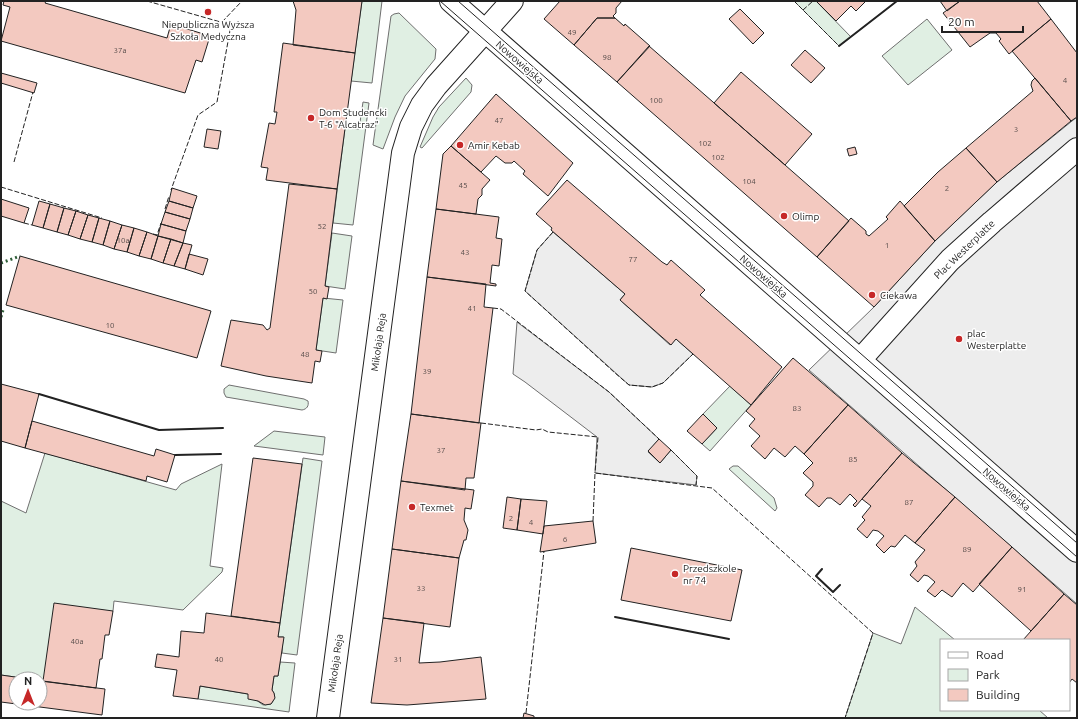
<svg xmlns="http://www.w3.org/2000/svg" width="1078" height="719" font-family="Ubuntu,sans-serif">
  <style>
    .green { fill: #e0efe3; stroke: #6f6f6f }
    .parking { fill: #ededed; stroke: #6f6f6f }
    .building { fill: #f3c9c0; stroke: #222 }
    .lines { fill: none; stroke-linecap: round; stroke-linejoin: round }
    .minor-casing { stroke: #222; stroke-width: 24 }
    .minor { stroke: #fff; stroke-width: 22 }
    .tram { stroke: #222; stroke-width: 1 }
    .hedge { stroke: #2f5e38; stroke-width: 3; stroke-dasharray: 2 3; stroke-linecap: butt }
    .fence { stroke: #222; stroke-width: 1; stroke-dasharray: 5 2; stroke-linecap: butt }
    .wall { stroke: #222; stroke-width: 2 }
    .poi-dot { fill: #c62828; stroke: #fff; stroke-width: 1.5 }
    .labels { text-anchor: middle; stroke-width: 3; stroke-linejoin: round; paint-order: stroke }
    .number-label { font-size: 8px; fill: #564c4a }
    .poi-label { font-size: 10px; fill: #222; stroke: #fff; text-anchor: start }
    .street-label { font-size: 10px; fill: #222; stroke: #fff }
  </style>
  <rect width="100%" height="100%" fill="#fff"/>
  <path class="green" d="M362 1H382L372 83 351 81Z
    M794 1H816L851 37 839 46Z
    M399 13 436 49 435 59 405 96 395 117 383 149 373 145 391 16 394 14Z
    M927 19 952 50 908 85 882 56Z
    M466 78 472 85 471 92 422 148 420 147 433 117 439 107Z
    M363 102 369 103 353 225 333 223 345 128 359 129Z
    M332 233 352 236 345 289 325 286Z
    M323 298 343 300 336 353 316 350Z
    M229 385 304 399 308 401C309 406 307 409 302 410L226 397 224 393V389Z
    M730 386 751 405 710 451 702 444 717 428 703 414Z
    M274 431 325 437 323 455 254 446Z
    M45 453 176 490 181 484 222 464 210 566 223 568 222 572 183 610 114 601 113 611 43 681H40V679H29L1 675V501L26 513Z
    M303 458 322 461 297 655 282 653 283 637H278Z
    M733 466H738L774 498 777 508 775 511 729 469Z
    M915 607 955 640H941V710H1039L1048 718H845L873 633 901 644Z
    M280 662 295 663 289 712 198 699 200 686 248 694 263 705 271 704C275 699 276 695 272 690L274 676H278Z"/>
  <path class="parking" d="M1077 117V604L809 370 874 307 935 241 997 182Z
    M553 232 625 294 620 300 670 345 676 339 693 354 663 383 652 387 629 385 525 291 537 250Z
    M517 322 609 392 659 439 648 452 660 463 671 450 697 476 696 485 595 473 597 437 525 382 513 374Z"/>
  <path class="building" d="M4 1H46L45 3 167 38 171 24 210 36 202 62 196 60 185 93 1 41 10 7 3 5Z
    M293 1H362L355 53 293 45 296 10Z
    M560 1H622L616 8V13L613 16 615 18H597L574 45 544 19Z
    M816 1H866L856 11 851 6 836 21Z
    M940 1H960L947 11Z
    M960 1H1037L1051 19 1009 54 999 41 1001 39 996 33H990L970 47 943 13Z
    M740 9 764 33 753 44 729 19Z
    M597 18H615L624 26 625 24 650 46 617 82 574 45Z
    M1051 19 1077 53V117L1071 121 1012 51Z
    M283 43 355 53 337 189 266 180 268 168 261 167 269 123 275 124 277 112H274Z
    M649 46 849 221 817 257 617 82Z
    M805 50 825 68 811 83 791 65Z
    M741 72 812 134 785 165 714 103Z
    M1 73 37 83 34 93 1 83Z
    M1035 78 1071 121 997 182 966 148 1033 91 1031 85 1032 81Z
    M496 94 573 163 548 196 523 174 525 171 514 161 512 163H505L496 156 481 172 451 146Z
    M207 129 221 131 218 149 204 147Z
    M451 146 490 180 482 189V195L478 199 476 214 436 209 443 154Z
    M855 147 857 154 849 156 847 149Z
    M966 148 997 182 935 241 904 206 938 172Z
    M567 180 662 262 667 265 671 260 705 290 700 295 782 367 751 405 676 339 671 345 620 300 625 294 551 230 552 228 536 214Z
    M289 184 337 189 325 286 329 287 327 299 323 298 316 350 322 351 320 362 315 361 312 383 266 376 221 366 231 320 263 325 267 330 270 328Z
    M172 188 197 196 193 208 169 201Z
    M1 199 29 208 24 223 1 216Z
    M39 201 50 204 43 228 32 225Z
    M169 201 193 208 190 219 165 212Z
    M900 201 935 241 874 307 817 257 851 218 866 231V234L869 236 888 219 886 217Z
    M50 204 64 208 57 232 43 228Z
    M64 208 76 211 68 235 57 232Z
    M436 209 499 217 496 238 502 239 499 266 492 265 490 283 496 284V286L427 277Z
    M76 211 88 215 80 239 68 235Z
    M165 212 190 219 186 231 161 224Z
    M88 215 99 218 92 242 80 239Z
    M99 218 110 221 103 245 92 242Z
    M110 221 122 225 114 249 103 245Z
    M161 224 186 231 183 243 158 236Z
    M122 225 134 228 127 252 114 249Z
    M134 228 147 232 139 256 127 252Z
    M147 232 158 236 151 259 139 256Z
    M158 236 171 239 163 263 151 259Z
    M171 239 183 243 174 266 163 263Z
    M183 243 192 245 185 269 174 266Z
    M189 254 208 259 203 275 185 269Z
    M20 256 211 311 197 358 6 305Z
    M427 277 486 284 484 307 493 308 479 423 411 414Z
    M793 358 848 405 804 454 795 446 785 457 774 448 765 459 751 446 760 436 749 426 755 419 746 411Z
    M1 384 39 394 25 448 1 441Z
    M848 405 902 453 855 507 853 505 857 501 850 494 840 505 831 498H827L819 507 805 495 813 486V482L803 473 813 463 804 454Z
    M411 414 481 423 474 478H466L465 490 401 481Z
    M703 414 717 428 702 444 687 431Z
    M32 421 154 456 156 449 175 455 167 482 147 476 146 481 25 448Z
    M659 439 671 450 660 463 648 451Z
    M902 453 955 497 915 543 905 535 895 547 891 546 884 553 876 545 884 536 878 531 873 530 867 538 857 529 865 520 862 517 871 506 862 499Z
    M253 458 302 464 280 623 231 616Z
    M401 481 474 490 471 509 465 508 464 520 468 530 466 540H464L459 558 392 549Z
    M507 497 521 499 517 530 503 528Z
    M955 497 1012 547 973 592 963 583 952 597 942 590 935 597 927 591 935 582 928 576 924 575 918 582 910 575 917 566 915 562 925 550 915 543Z
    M521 499 547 501 543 534 517 530Z
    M593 521 596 543 540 552 544 526Z
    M1012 547 1064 594 1031 631 979 584Z
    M631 548 742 570 731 621 621 600Z
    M392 549 459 558 450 627 383 618Z
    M1064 594 1077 605V683L1072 679 1069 683V640H1023Z
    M54 603 113 611 109 635H105L102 659H100L96 688 43 681Z
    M206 613 280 623 278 637H284L278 676H274L272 690 274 693 275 698 271 704 265 705 258 701 248 699V694L200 686 198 699 173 696 177 670 155 667 157 654 179 657 181 631 204 633Z
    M383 618 424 623 419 663 440 662 481 657 486 699 407 705 371 703Z
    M1 675 29 679H16V703H40V681L105 689 102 715 1 702Z
    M524 713 534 716V718H523Z"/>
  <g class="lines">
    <g class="minor-casing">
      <path id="minor" d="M451 1 1077 551
        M860 360 950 260 992 222 1077 149
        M328 718 403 153 411 127 422 105 436 86 512 1"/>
    </g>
    <use href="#minor" class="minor"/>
    <path class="tram" d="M440 1 1077 557
      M458 1 1077 543"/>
    <path class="hedge" d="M1 263 20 256
      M1 317 3 310"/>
    <path class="fence" d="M147 1 231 25 217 102 198 115 171 190
      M794 1 839 46 897 1
      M803 10 813 1
      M222 22 242 1
      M14 162 33 92
      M1 187 102 218
      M165 209 169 196
      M24 223 32 225
      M553 232 537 250 525 291 615 373 629 385 652 387 663 383 693 354
      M153 234 157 235 161 223
      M493 308 501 309 609 392 659 439
      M481 423 536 430 542 429 548 432 598 437 595 473
      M671 450 697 476 696 485
      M593 521 595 473 712 488 873 633 845 718
      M526 713 544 551"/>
    <path class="wall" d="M839 46 897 1
      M39 394 159 430 223 428
      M175 455 221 454
      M822 569 816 576 833 592 840 585
      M615 617 729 639"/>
  </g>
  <g class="poi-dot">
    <circle cx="208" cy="12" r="4"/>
    <circle cx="311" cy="118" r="4"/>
    <circle cx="460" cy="145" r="4"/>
    <circle cx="784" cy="216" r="4"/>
    <circle cx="872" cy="295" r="4"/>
    <circle cx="959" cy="339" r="4"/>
    <circle cx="412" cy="507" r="4"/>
    <circle cx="675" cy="574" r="4"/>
  </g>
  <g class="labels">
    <g class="number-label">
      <text x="572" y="35">49</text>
      <text x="120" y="53">37a</text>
      <text x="607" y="60">98</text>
      <text x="1065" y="83">4</text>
      <text x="656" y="103">100</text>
      <text x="499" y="123">47</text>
      <text x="1016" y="132">3</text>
      <text x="705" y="146">102</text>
      <text x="718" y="160">102</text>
      <text x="749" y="184">104</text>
      <text x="463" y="188">45</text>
      <text x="947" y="191">2</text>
      <text x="322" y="229">52</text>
      <text x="123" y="243">10a</text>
      <text x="887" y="248">1</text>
      <text x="465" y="255">43</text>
      <text x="633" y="262">77</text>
      <text x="313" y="294">50</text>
      <text x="472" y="311">41</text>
      <text x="110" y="328">10</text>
      <text x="305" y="357">48</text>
      <text x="427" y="374">39</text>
      <text x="797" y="411">83</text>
      <text x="441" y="453">37</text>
      <text x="853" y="462">85</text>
      <text x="909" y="505">87</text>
      <text x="511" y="521">2</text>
      <text x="531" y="525">4</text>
      <text x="565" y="542">6</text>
      <text x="967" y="552">89</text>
      <text x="421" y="591">33</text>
      <text x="1022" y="592">91</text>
      <text x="77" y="644">40a</text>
      <text x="219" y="662">40</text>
      <text x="398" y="662">31</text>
    </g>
    <g class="poi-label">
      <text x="208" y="28" text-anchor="middle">Niepubliczna Wyższa<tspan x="208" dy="12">Szkoła Medyczna</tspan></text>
      <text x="319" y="116">Dom Studencki<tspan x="319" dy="12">T-6 "Alcatraz"</tspan></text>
      <text x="468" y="149">Amir Kebab</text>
      <text x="792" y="220">Olimp</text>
      <text x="880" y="299">Ciekawa</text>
      <text x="967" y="337">plac<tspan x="967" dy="12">Westerplatte</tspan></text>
      <text x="420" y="511">Texmet</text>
      <text x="683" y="572">Przedszkole<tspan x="683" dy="12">nr 74</tspan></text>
    </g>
    <g class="street-label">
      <text transform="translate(520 62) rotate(41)" y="4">Nowowiejska</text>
      <text transform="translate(964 249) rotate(-44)" y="4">Plac Westerplatte</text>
      <text transform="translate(764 276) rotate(41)" y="4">Nowowiejska</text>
      <text transform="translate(378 342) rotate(-82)" y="4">Mikołaja Reja</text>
      <text transform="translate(1007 489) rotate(41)" y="4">Nowowiejska</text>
      <text transform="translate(335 663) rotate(-82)" y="4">Mikołaja Reja</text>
    </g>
  </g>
  <rect width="1078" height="719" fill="none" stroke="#222222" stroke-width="4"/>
  <rect x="940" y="639" width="130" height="72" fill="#ffffff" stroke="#a7a7a7"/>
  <rect x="948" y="652" width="20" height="6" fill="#ffffff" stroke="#a7a7a7"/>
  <text x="976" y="659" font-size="12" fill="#222222">Road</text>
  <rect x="948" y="669" width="20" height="12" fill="#e0efe3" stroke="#a7a7a7"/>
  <text x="976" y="679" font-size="12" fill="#222222">Park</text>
  <rect x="948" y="689" width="20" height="12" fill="#f3c9c0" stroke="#a7a7a7"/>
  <text x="976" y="699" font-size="12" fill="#222222">Building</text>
  <g transform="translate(28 691)"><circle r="19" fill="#ffffff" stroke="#a7a7a7"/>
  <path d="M0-3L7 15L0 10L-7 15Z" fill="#c62828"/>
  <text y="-6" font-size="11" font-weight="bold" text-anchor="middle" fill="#222222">N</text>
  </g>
  <path d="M942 26v6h81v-6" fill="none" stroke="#222222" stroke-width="2"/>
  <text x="948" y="26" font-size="12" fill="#222222" stroke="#ffffff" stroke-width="3" paint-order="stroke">20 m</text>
</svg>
